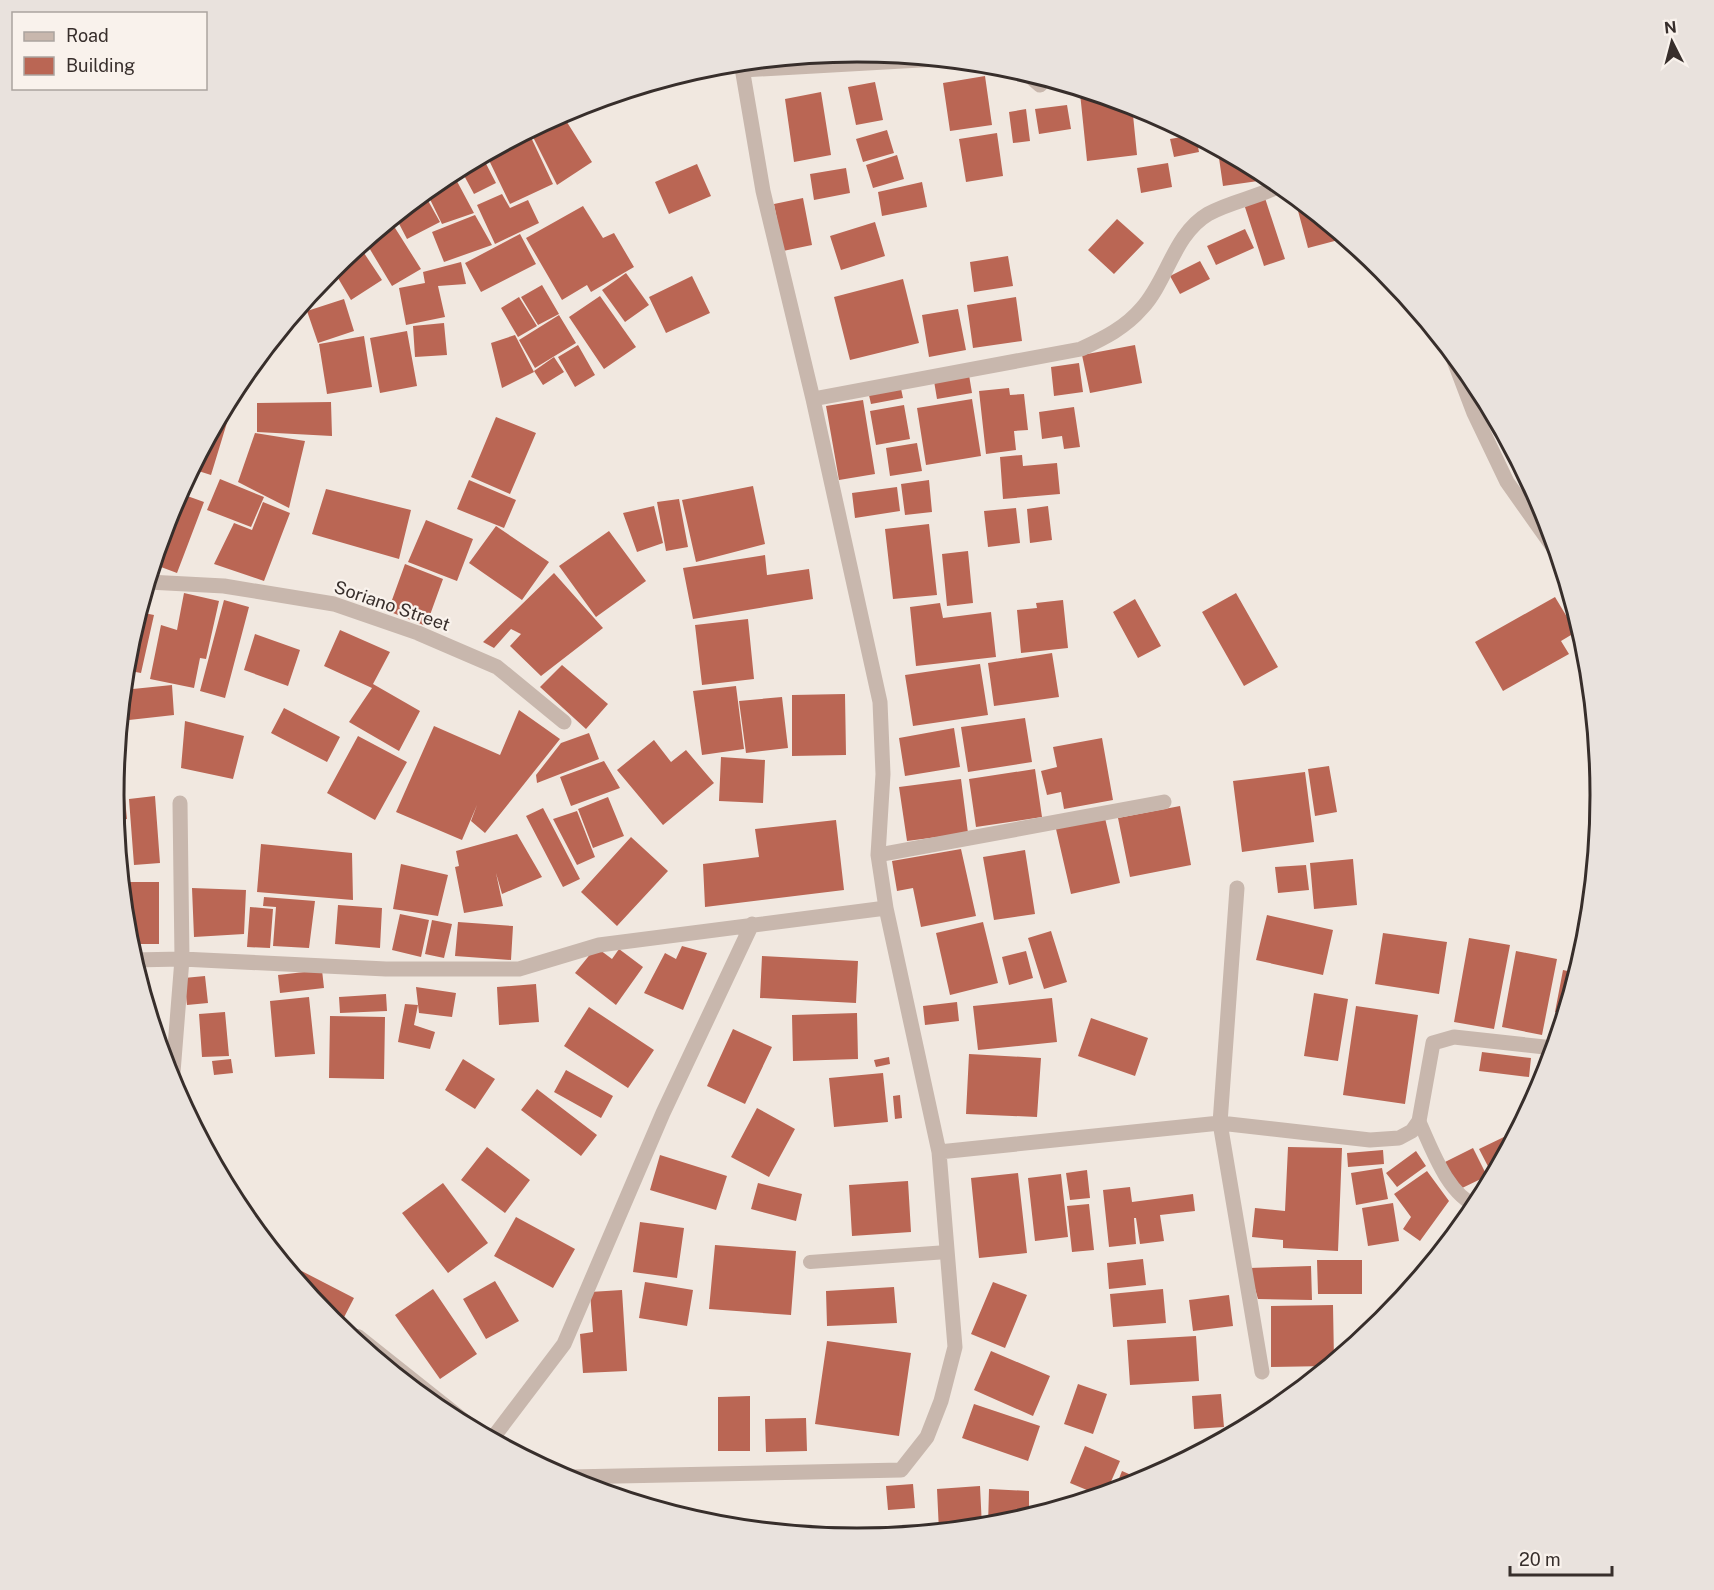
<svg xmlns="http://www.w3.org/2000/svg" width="1714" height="1590" font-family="'Public Sans',sans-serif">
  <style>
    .building { fill: #ba6654 }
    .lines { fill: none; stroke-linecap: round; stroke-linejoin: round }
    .service { stroke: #c8b7ad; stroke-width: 14 }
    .minor { stroke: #c8b7ad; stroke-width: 15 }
    .labels { text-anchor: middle; stroke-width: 4.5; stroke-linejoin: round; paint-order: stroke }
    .street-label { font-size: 18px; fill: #372e2b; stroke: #f9f2ec }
    .rim { fill: none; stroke: #372e2b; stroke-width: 3 }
  </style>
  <rect width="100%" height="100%" fill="#f1e8e0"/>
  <path class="building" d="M985 76 992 125 950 131 943 83Z
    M875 82 883 120 856 125 848 87Z
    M821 92 831 155 794 162 785 99Z
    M1089 92 1132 105 1137 155 1087 161 1080 93Z
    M1067 105 1071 129 1039 134 1035 109Z
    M1026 109 1030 141 1013 143 1009 112Z
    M565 119 592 162 557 185 533 137Z
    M887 130 894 153 863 162 856 139Z
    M528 131 553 184 510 204 486 154Z
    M997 133 1003 176 966 182 959 139Z
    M1193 135 1196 137 1199 152 1174 157 1170 139Z
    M897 155 904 179 873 188 866 165Z
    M482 156 496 183 474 194 460 168Z
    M1232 156 1264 173 1265 180 1223 186 1219 158Z
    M1168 163 1172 187 1141 193 1137 168Z
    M697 164 711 196 669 214 655 182Z
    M846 168 850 193 814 200 810 174Z
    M452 172 474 213 442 224 426 191Z
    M922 182 927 207 882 216 878 192Z
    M502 194 510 208 528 200 539 223 495 244 477 205Z
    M1264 195 1285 259 1264 266 1243 201Z
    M1294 196 1346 238 1308 248Z
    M426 197 440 222 407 239 395 216Z
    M803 198 812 245 783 251 774 204Z
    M583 206 603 238 614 233 634 267 591 292 587 285 562 300 526 238Z
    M475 215 492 245 444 262 432 232Z
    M1117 219 1144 243 1114 274 1088 250Z
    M390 220 421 269 392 286 365 241Z
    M875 222 885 256 841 270 830 236Z
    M1245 229 1254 248 1216 265 1207 246Z
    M520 234 536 264 481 292 465 263Z
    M362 250 382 280 351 300 332 268Z
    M1008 256 1013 286 974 292 970 262Z
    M1200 261 1210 279 1180 294 1170 276Z
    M461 262 466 284 438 286 445 317 406 325 399 288 425 283 423 272Z
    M626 273 649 305 625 322 602 290Z
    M692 276 710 313 666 333 649 297Z
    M903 279 919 343 850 360 834 297Z
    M542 285 559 314 538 325 521 297Z
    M600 296 636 347 604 369 569 317Z
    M519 297 537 326 518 337 501 308Z
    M1016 297 1022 341 973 348 967 305Z
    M344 299 354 331 318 343 307 311Z
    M958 309 966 350 929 357 922 315Z
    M559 315 576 343 535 368 519 340Z
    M444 323 447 355 415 357 413 326Z
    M407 331 417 386 380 393 370 338Z
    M515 335 534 372 502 388 491 343Z
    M364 336 372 387 327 394 319 344Z
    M578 345 595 375 575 387 558 357Z
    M1135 345 1142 383 1090 393 1082 355Z
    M554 357 564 372 543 385 534 371Z
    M1079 363 1083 392 1054 396 1051 367Z
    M969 375 972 393 937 399 934 381Z
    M900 384 903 398 871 404 868 391Z
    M1009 388 1010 395 1024 394 1028 430 1014 431 1016 450 986 454 979 391Z
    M972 399 981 456 926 465 917 408Z
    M863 400 875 474 839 480 826 406Z
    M331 402 332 436 257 432V403Z
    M904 405 910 439 876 445 870 411Z
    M1074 407 1080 447 1064 449 1062 436 1042 439 1039 412Z
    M221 414 229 416 211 475 192 469Z
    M496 417 536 433 510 494 471 477Z
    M255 433 305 441 289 508 238 482Z
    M917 443 922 471 890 476 886 448Z
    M1022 455 1023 466 1057 463 1060 494 1003 499 1000 457Z
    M220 479 264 497 251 527 207 510Z
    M469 480 516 500 504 528 457 509Z
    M929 480 932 512 905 515 901 484Z
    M753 486 765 544 696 562 682 500Z
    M897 487 900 511 855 518 852 493Z
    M326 489 411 510 399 559 312 534Z
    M1534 491 1544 511 1547 518 1530 493Z
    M179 493 204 502 177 573 153 564 170 510Z
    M679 499 688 547 666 551 657 502Z
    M263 502 290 513 264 581 214 564 234 523 252 530Z
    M654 506 663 543 637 552 623 513Z
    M1048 506 1052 540 1030 543 1027 509Z
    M1016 508 1020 543 988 547 984 511Z
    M426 520 473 539 457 581 408 562Z
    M929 524 937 595 893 599 885 529Z
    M496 526 549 562 522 600 469 563Z
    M609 531 646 581 596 617 559 566Z
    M968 551 973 603 947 606 942 554Z
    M765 555 767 575 809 569 813 599 693 619 683 568Z
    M405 564 443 579 426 626 388 611Z
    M554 573 603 628 541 676 510 646 521 634 511 629 494 648 483 642Z
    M184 593 219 601 206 659 200 658 194 688 150 679 161 625 177 630Z
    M1236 593 1278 667 1244 686 1202 612Z
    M1555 597 1576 632 1561 641 1569 654 1503 691 1475 642Z
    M1135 599 1161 646 1138 658 1113 612Z
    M224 600 249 607 225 698 200 691Z
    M1063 600 1068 648 1021 653 1017 610 1037 608 1036 603Z
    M940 603 943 618 991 612 996 657 916 666 910 607Z
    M139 612 154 615 141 673 125 670 127 650Z
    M748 619 754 679 702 685 695 625Z
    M340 630 390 652 373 684 420 711 399 751 349 722 372 688 324 666Z
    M255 634 300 650 288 686 244 670Z
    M1052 653 1059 697 994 706 988 663Z
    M980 664 988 715 913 726 905 675Z
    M562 665 608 704 586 729 540 687Z
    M172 685 174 715 120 721 123 690Z
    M736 686 744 749 702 755 693 691Z
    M845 694 846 755 792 756V695Z
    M782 697 788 748 746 753 739 701Z
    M284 708 340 737 327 762 271 733Z
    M519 710 560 739 485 833 471 821 477 805 462 840 396 812 434 726 500 755Z
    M1025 718 1032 762 968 772 961 727Z
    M185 721 244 736 233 779 181 768Z
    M954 728 960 767 905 776 899 738Z
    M589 733 599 759 537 783 536 775 561 743Z
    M358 736 407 762 375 820 327 793Z
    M1102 738 1113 800 1064 809 1061 792 1047 795 1041 771 1057 767 1053 747Z
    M654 740 671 762 686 750 714 783 663 825 617 770Z
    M721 757 765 760 763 803 719 801Z
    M604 761 620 788 571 806 560 777Z
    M1329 766 1337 812 1315 816 1308 769Z
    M1035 769 1042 817 976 827 969 779Z
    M1305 772 1314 842 1242 852 1233 781Z
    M961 779 968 833 907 841 899 787Z
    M155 796 160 863 134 865 129 799Z
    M608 797 624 836 593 848 578 809Z
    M125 799 127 819 115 820 114 800Z
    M1180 806 1191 865 1130 877 1118 818Z
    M543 808 580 879 563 887 526 816Z
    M577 811 595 857 577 865 553 819Z
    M1105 818 1120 883 1071 894 1056 829Z
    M836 820 844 890 705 907 703 864 759 857 755 829Z
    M517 834 542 877 502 894 496 873 503 906 464 913 455 867 459 866 456 851Z
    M631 837 668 871 617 926 581 892Z
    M261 844 352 853 353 900 257 892Z
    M961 849 976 916 921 927 913 888 897 891 892 861Z
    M1025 850 1035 914 994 920 983 857Z
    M1353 859 1357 905 1314 909 1310 863Z
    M401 864 448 875 438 916 393 909Z
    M1306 865 1309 890 1278 893 1275 867Z
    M122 882H159V944H129Z
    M192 888 246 890 244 934 194 937Z
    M264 897 315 901 309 948 273 946 276 907 263 906Z
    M338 905 382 908 380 948 335 944Z
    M250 907 273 909 270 948 247 947Z
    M400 914 429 920 421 957 392 950Z
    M1267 915 1333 930 1323 975 1256 960Z
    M432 920 452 924 444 958 425 954Z
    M458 922 513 926 511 960 455 956Z
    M983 922 998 983 950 995 936 933Z
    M1051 931 1067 982 1044 989 1028 938Z
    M1383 933 1447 942 1439 994 1375 984Z
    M1469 938 1510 945 1494 1029 1454 1022Z
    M682 946 707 953 683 1010 644 993 665 953 676 959Z
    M596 947 612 959 619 949 643 967 616 1005 575 973Z
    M1026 951 1033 978 1009 985 1002 957Z
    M1516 951 1557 959 1542 1035 1502 1027Z
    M762 956 858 961 856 1003 760 998Z
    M322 970 324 988 280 993 278 975Z
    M1563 970 1577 973 1564 1014 1555 1012Z
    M205 976 208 1003 187 1005 184 978Z
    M536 984 539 1022 499 1025 497 987Z
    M416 987 456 993 452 1017 419 1013Z
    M143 992H151L150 1014V1015Z
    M1314 993 1348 999 1338 1061 1304 1056Z
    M386 994 387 1011 340 1013 339 997Z
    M309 997 315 1054 275 1057 270 1001Z
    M1052 998 1057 1042 978 1050 973 1006Z
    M957 1002 959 1021 925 1025 923 1006Z
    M405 1004 418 1005 414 1025 435 1032 430 1049 398 1042Z
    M1356 1006 1418 1015 1405 1104 1343 1095Z
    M589 1007 654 1050 628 1088 564 1046Z
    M225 1012 229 1056 202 1057 199 1014Z
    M857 1013 858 1059 793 1061 792 1015Z
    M330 1016 385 1017 384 1079 329 1078Z
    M1091 1018 1148 1038 1135 1076 1078 1056Z
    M733 1029 772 1047 745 1104 707 1086Z
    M1482 1052 1531 1058 1529 1077 1479 1071Z
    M969 1054 1041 1058 1037 1117 966 1114Z
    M889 1057 890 1064 876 1067 874 1060Z
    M231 1059 233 1073 214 1075 212 1061Z
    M463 1059 495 1079 475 1109 445 1090Z
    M1543 1069 1547 1070 1541 1086Z
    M566 1070 613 1096 601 1118 554 1092Z
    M883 1073 888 1122 834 1127 829 1078Z
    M1530 1085 1541 1086 1528 1111Z
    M537 1089 597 1135 581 1156 521 1110Z
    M900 1095 902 1118 895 1119 893 1096Z
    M757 1108 795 1129 769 1177 731 1157Z
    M1506 1136 1510 1144 1493 1176 1479 1149Z
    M487 1147 530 1180 505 1213 461 1180Z
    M1288 1147 1342 1148 1338 1251 1283 1248V1240L1252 1237 1255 1208 1285 1211Z
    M1473 1148 1487 1176 1458 1190 1445 1162Z
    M1383 1150 1384 1164 1348 1167 1347 1153Z
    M1416 1151 1426 1166 1397 1187 1386 1173Z
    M660 1155 727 1176 716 1210 650 1190Z
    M1382 1168 1388 1199 1356 1205 1351 1173Z
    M1087 1170 1090 1198 1070 1200 1066 1173Z
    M1427 1171 1449 1201 1420 1241 1403 1229 1411 1217 1394 1194Z
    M1018 1173 1027 1253 979 1258 971 1178Z
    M1061 1174 1068 1237 1035 1241 1028 1178Z
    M908 1181 911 1232 852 1236 849 1185Z
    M443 1183 488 1243 448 1273 402 1213Z
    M758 1183 802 1194 796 1221 751 1209Z
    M1130 1187 1132 1202 1193 1194 1195 1211 1160 1215 1164 1241 1140 1244 1136 1218H1134L1136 1244 1109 1247 1103 1190Z
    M1393 1203 1399 1241 1368 1246 1362 1208Z
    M1089 1204 1094 1250 1072 1252 1067 1206Z
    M516 1217 575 1249 553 1288 494 1256Z
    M640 1222 684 1228 677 1278 633 1272Z
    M715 1245 796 1251 791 1315 709 1309Z
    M1143 1259 1146 1285 1109 1289 1107 1263Z
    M1317 1260H1362V1294H1318Z
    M290 1265 354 1298 339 1327 288 1269Z
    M1311 1266 1312 1300 1258 1299 1249 1268Z
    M495 1281 519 1321 486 1339 463 1299Z
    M645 1282 693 1290 687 1326 639 1318Z
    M993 1282 1027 1295 1005 1348 971 1334Z
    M894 1287 897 1323 827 1326 826 1291Z
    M433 1289 477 1354 440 1379 395 1315Z
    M1163 1289 1166 1323 1113 1327 1110 1294Z
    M622 1290 627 1371 583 1373 580 1334 593 1332 590 1292Z
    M1229 1295 1233 1326 1193 1331 1189 1300Z
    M1333 1305 1334 1361 1329 1366 1271 1367V1306Z
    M1196 1336 1199 1381 1130 1385 1127 1340Z
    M827 1341 911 1353 899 1436 815 1424Z
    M991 1351 1050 1376 1033 1416 974 1390Z
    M1078 1384 1107 1394 1093 1434 1064 1424Z
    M1221 1394 1224 1427 1194 1429 1192 1396Z
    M750 1396V1451H718V1397Z
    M974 1404 1040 1426 1028 1461 962 1438Z
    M806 1418 807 1451 766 1452 765 1419Z
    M1085 1446 1120 1461 1106 1493 1099 1495 1070 1483Z
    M1122 1471 1145 1481 1114 1491Z
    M913 1484 915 1508 888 1510 886 1486Z
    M980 1486 982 1527 939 1531 937 1489Z
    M989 1489 1029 1491V1517L988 1526Z
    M1032 1510H1048V1511L1032 1516Z"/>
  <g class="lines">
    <path class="service" d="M1419 1121C1432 1149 1447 1194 1477 1206
      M810 1262 947 1252
      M358 1336 480 1433"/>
    <path class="minor" d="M742 70 938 59
      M1025 72 1040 85
      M1450 350 1474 413 1507 482 1558 554
      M813 399 1081 349C1104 338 1125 328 1142 308 1167 281 1174 234 1208 214 1229 202 1255 198 1277 187L1278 183
      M148 582 224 586 334 604 418 633 497 667 564 722
      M878 855 1164 802
      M1237 888 1220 1123 1262 1372
      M133 960 182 959 386 969H519L599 945 886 908
      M172 1085 182 959 180 803
      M939 1152 1220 1123 1370 1140 1399 1138 1412 1131 1419 1121 1433 1043 1454 1037 1554 1048
      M492 1439 564 1344 663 1113 752 924
      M558 1475 570 1477 901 1470 927 1437 941 1401 955 1347 939 1152 886 908 878 855 883 774 880 702 813 399 763 191 741 62"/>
  </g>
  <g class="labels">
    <g class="street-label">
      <text transform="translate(392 606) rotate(19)" y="6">Soriano Street</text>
    </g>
  </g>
  <path d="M0 0H1714V1590H0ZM124 795a733 733 0 1 1 1466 0a733 733 0 1 1-1466 0Z" fill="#e9e2dd" fill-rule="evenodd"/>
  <path class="rim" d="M124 795a733 733 0 1 1 1466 0a733 733 0 1 1-1466 0Z"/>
  <rect x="12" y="12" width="195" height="78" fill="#f9f2ec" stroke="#aba49f" stroke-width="1.5"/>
  <rect x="24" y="32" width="30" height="9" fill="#c8b7ad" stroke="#aba49f" stroke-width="1.5"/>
  <text x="66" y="42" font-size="18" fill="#372e2b">Road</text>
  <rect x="24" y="57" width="30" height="18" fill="#ba6654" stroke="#aba49f" stroke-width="1.5"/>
  <text x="66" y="72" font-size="18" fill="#372e2b">Building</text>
  <g transform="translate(1672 42) rotate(354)" stroke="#f9f2ec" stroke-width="4.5" paint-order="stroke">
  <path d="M0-4.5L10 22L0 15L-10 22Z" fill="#372e2b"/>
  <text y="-9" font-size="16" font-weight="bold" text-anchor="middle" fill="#372e2b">N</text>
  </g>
  <path d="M1510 1566v9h102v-9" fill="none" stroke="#372e2b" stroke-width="3"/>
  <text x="1519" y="1566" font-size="18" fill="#372e2b" stroke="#f9f2ec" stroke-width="4.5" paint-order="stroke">20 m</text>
</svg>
